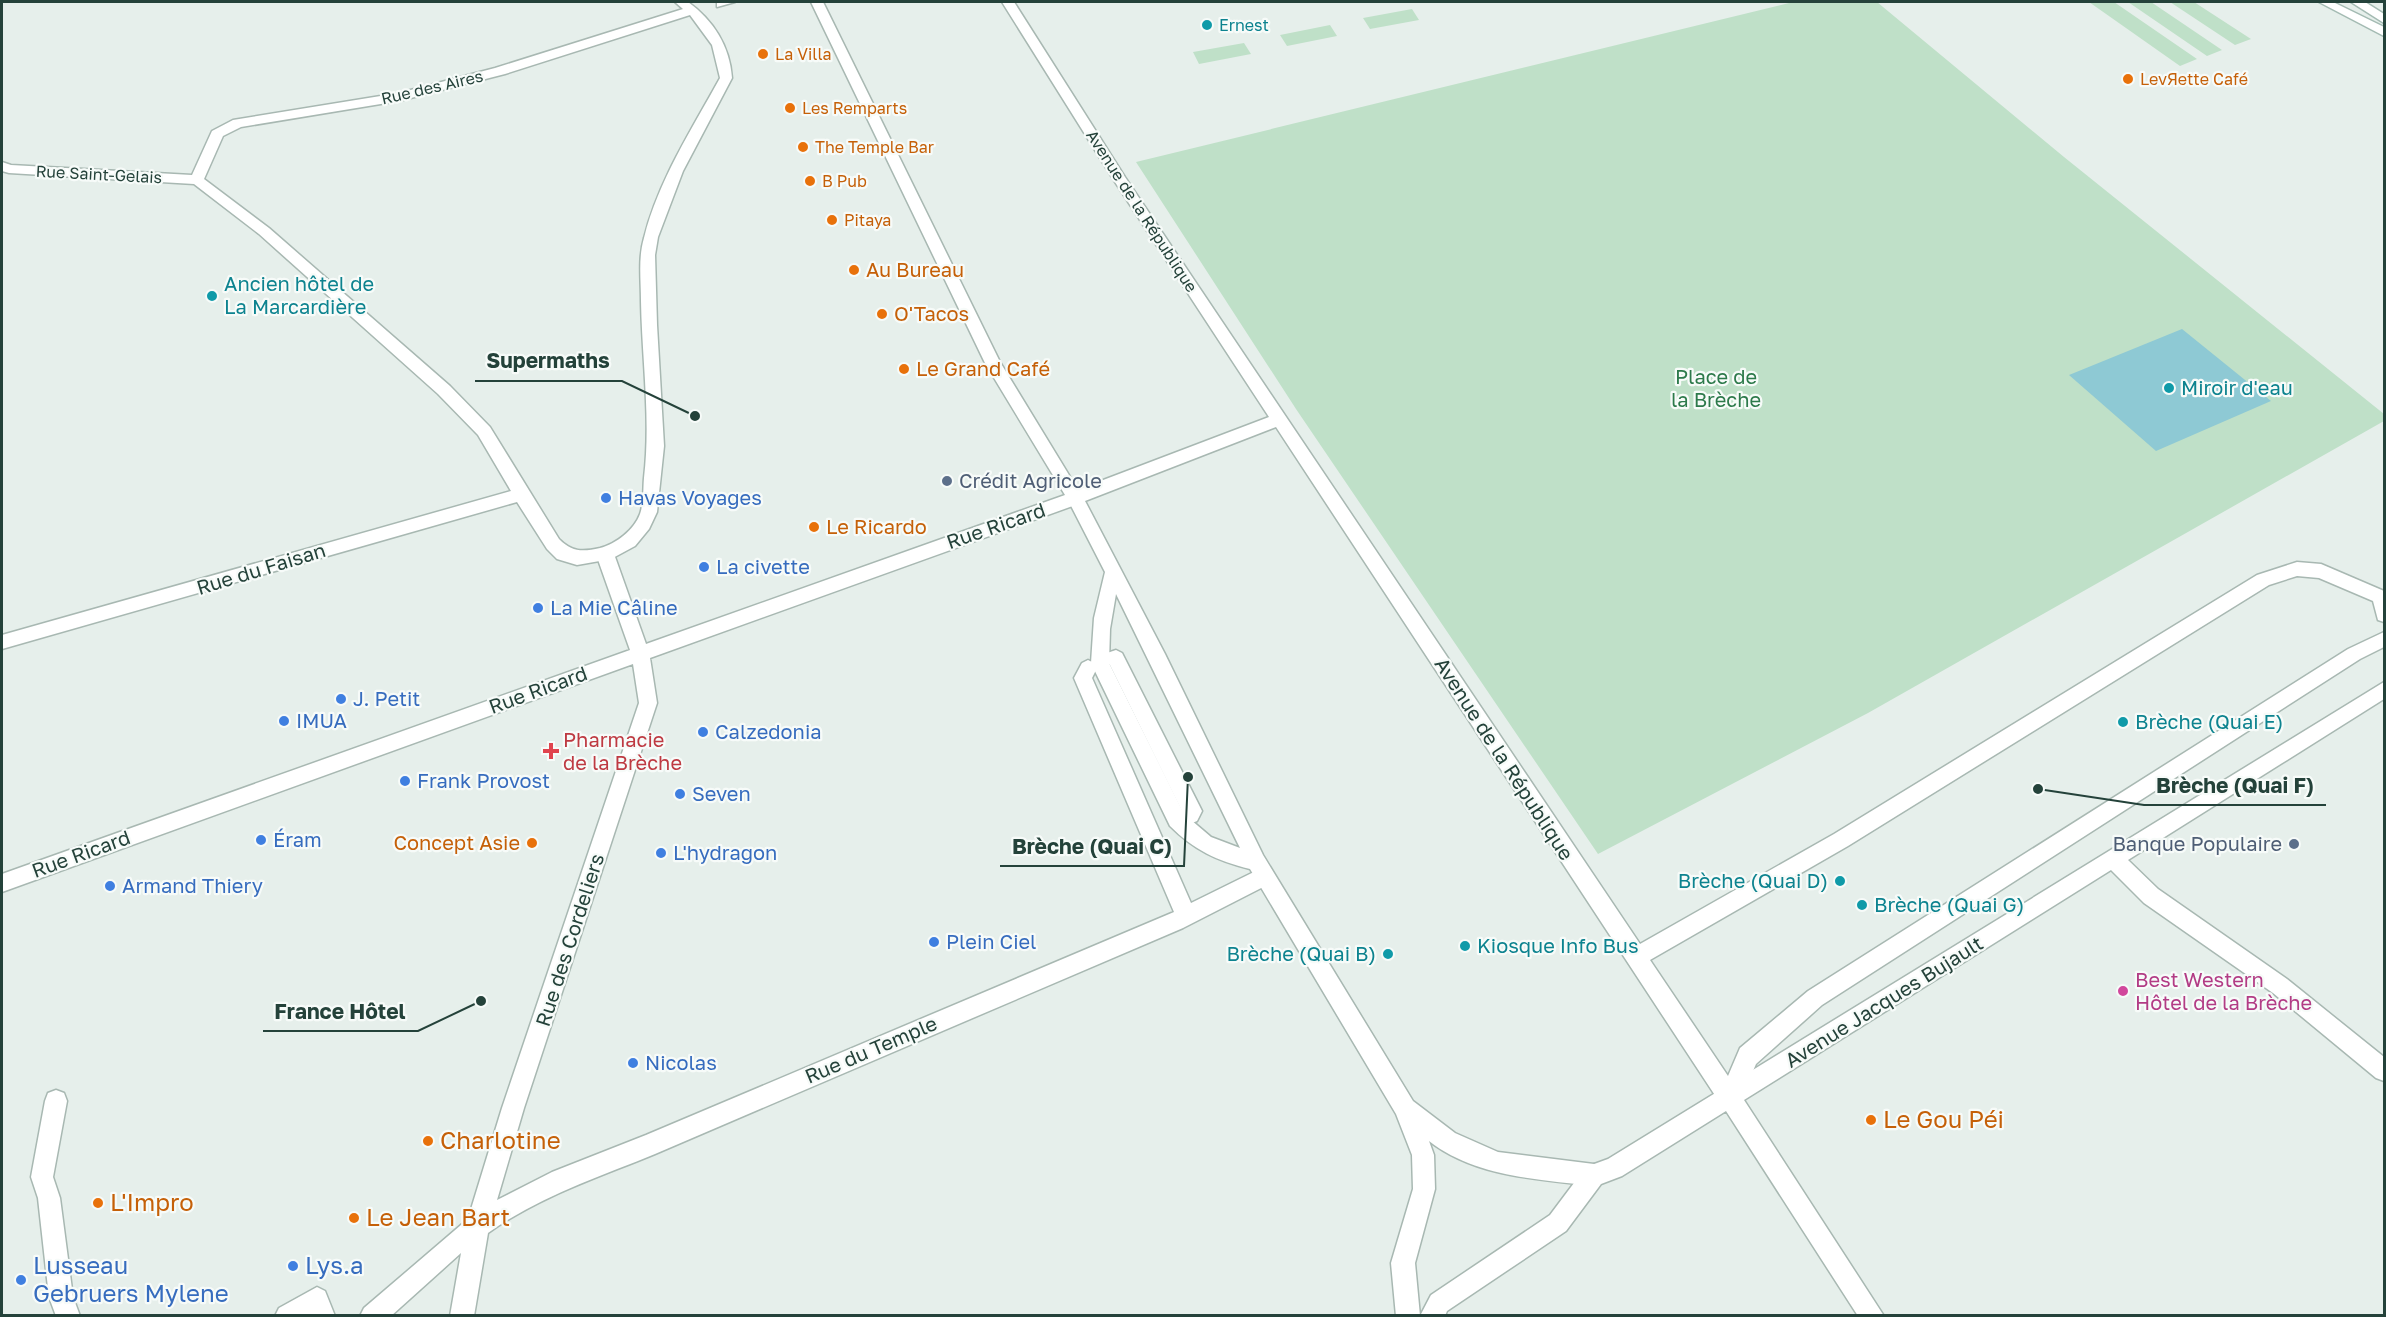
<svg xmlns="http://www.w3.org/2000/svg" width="2386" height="1317" font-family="'Golos Text',sans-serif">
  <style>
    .green { fill: #bfe0c8 }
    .water { fill: #8ec9d4 }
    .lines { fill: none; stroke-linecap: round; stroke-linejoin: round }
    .service-casing { stroke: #a8b8b2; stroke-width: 3 }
    .pedestrian-casing { stroke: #a8b8b2; stroke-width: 3 }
    .minor-casing { stroke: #a8b8b2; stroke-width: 3 }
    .secondary-casing { stroke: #a4bbb3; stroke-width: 3 }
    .service { fill: #fff; fill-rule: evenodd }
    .pedestrian { fill: #fff; fill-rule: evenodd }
    .minor { fill: #fff; fill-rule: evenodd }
    .secondary { fill: #fff; fill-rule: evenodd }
    .culture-dot { fill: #0f9aa8; stroke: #f7fbf9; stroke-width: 2 }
    .food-dot { fill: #e8710a; stroke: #f7fbf9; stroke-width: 2 }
    .service-dot { fill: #5c6f8a; stroke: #f7fbf9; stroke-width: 2 }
    .shop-dot { fill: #3f7fe0; stroke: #f7fbf9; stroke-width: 2 }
    .health-dot { fill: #e0444e; stroke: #f7fbf9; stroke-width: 2 }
    .hotel-dot { fill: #d1479c; stroke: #f7fbf9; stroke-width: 2 }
    .labels { text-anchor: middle; stroke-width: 4.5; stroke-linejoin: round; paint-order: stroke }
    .far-culture-label { font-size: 16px; fill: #0d838f; stroke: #f7fbf9; text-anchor: start }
    .far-food-label { font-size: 16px; fill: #c56008; stroke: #f7fbf9; text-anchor: start }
    .far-street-label { font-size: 16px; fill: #24423a; stroke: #f7fbf9 }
    .food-label { font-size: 20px; fill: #c56008; stroke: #f7fbf9; text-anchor: start }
    .culture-label { font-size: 20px; fill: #0d838f; stroke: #f7fbf9; text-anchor: start }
    .park-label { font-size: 20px; fill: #2d7a4b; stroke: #f7fbf9 }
    .service-label { font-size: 20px; fill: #4e5e75; stroke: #f7fbf9; text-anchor: start }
    .shop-label { font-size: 20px; fill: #366cbe; stroke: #f7fbf9; text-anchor: start }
    .street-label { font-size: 20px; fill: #24423a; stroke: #f7fbf9 }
    .health-label { font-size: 20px; fill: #be3a42; stroke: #f7fbf9; text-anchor: start }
    .hotel-label { font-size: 20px; fill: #b23c85; stroke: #f7fbf9; text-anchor: start }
    .near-food-label { font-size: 24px; fill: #c56008; stroke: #f7fbf9; text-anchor: start }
    .near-shop-label { font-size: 24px; fill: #366cbe; stroke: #f7fbf9; text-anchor: start }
    .leader { fill: none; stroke: #24423a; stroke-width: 2 }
    .callout-dot { fill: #24423a; stroke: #f7fbf9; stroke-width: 2 }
    .callout-label { font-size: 21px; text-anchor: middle; font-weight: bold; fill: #24423a; stroke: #f7fbf9; stroke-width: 4.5; stroke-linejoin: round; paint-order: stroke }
  </style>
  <rect width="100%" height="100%" fill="#e6efeb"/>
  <path class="green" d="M1793 2H1877L2064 157 2384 414V421L1868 713 1598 854 1296 409 1136 162Z
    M2089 2H2114L2197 59 2180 66Z
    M2128 2H2151L2222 50 2207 56Z
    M2170 2H2194L2251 39 2235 45Z
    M1412 9 1419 20 1370 29 1363 18Z
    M1330 25 1337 36 1287 46 1280 35Z
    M1244 43 1251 54 1199 64 1193 52Z"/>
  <path class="water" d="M2182 329 2271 401 2156 451 2069 375Z"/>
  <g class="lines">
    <g class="service-casing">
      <path id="service" d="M1002 2H1014L1125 177 1640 944 1834 834 2257 575 2297 562 2321 564 2384 591V622L2378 620 2373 601 2319 578 2297 576 2269 585 1848 846 1650 960 1728 1076 1740 1048 1808 991 2348 649 2384 632V647L2360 659 1822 1005 1756 1064 1738 1106 1730 1109 1722 1106 1276 427 1085 501 1165 654 1263 855 1413 1101 1455 1133 1498 1152 1594 1164 1602 1167 1605 1175 1602 1183 1594 1186C1537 1179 1475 1177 1429 1141L1434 1155 1435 1189 1415 1263 1420 1316H1396L1391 1263 1413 1189 1412 1155 1396 1114 1250 869C1217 861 1194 850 1170 826L1091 663 1094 618 1105 572 1067 498 1069 493 1269 417 1113 179ZM1116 594 1240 848 1211 837 1184 814 1109 663 1110 629Z"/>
    </g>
    <g class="pedestrian-casing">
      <path id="pedestrian" d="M717 2H735L717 7Z
        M811 2H823L1000 362 1083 498 1081 503 650 658 657 703 524 1108 497 1200 552 1172 646 1135 1174 912 1074 678 1082 663 1088 660 1094 663 1097 668 1092 678 1191 903 1264 867 1271 869 1274 876 1271 883 1183 928 655 1154C597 1178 540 1196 488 1233L474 1316H450L461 1253 391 1316H360L364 1308 468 1219 502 1108 639 703 633 664 2 892V874L630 650 596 554 599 549H611L614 554 646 644 1065 495 985 363Z
        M1116 650 1122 653 1199 805 1202 811 1197 821 1190 824 1183 821 1180 815 1182 811 1110 665 1104 658 1107 653Z
        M56 1090 64 1093 67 1101 53 1177 60 1198 73 1297 80 1316H56L49 1297 38 1198 31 1177 45 1101 48 1093Z
        M317 1287 325 1291 335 1316H275L279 1308Z"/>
    </g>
    <g class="minor-casing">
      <path id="minor" d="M675 2H688C713 20 730 46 732 78L683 171 658 237 655 255 657 325 664 446 657 512 649 529 635 546 611 559 577 565 557 559 547 549 517 502 2 649V635L511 491 478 435 438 394 259 234 194 184 9 173 2 171V162L11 165 192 175 212 131 233 120 399 93 495 68 683 9ZM690 15 712 45 720 78C692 129 658 181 644 238 638 258 641 280 641 301 642 360 651 419 644 478 643 489 644 503 640 514 634 530 616 544 600 548 582 552 572 552 559 539L490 427 450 386 269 228 204 179 223 136 241 127 399 101 505 74Z
        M2384 682V699L2128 860 2158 889 2287 979 2384 1057V1081L2376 1078 2273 993 2144 903 2111 870 1744 1100 1884 1316H1858L1726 1111 1622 1176 1601 1184 1566 1231 1447 1311 1445 1316H1420L1431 1295 1550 1215 1586 1167 1608 1159Z"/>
    </g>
    <g class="secondary-casing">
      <path id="secondary" d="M2319 2H2333L2384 27V36Z
        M2351 2H2365L2384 14V23Z"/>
    </g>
    <use href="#service" class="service"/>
    <use href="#pedestrian" class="pedestrian"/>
    <use href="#minor" class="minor"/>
    <use href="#secondary" class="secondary"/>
  </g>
  <g class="culture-dot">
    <circle cx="1207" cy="25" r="6"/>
    <circle cx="212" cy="296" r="6"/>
    <circle cx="2169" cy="388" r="6"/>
    <circle cx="2123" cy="722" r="6"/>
    <circle cx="1840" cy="881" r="6"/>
    <circle cx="1862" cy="905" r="6"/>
    <circle cx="1465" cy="946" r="6"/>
    <circle cx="1388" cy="954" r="6"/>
  </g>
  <g class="food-dot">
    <circle cx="763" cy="54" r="6"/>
    <circle cx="2128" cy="79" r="6"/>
    <circle cx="790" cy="108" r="6"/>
    <circle cx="803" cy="147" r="6"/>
    <circle cx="810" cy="181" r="6"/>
    <circle cx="832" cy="220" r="6"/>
    <circle cx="854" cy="270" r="6"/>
    <circle cx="882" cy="314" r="6"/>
    <circle cx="904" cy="369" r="6"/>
    <circle cx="814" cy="527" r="6"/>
    <circle cx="532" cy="843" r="6"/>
    <circle cx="1871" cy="1120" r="6"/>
    <circle cx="428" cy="1141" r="6"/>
    <circle cx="98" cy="1203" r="6"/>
    <circle cx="354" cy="1218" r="6"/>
  </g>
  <g class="service-dot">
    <circle cx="947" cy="481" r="6"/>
    <circle cx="2294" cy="844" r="6"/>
  </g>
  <g class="shop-dot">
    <circle cx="606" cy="498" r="6"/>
    <circle cx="704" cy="567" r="6"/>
    <circle cx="538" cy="608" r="6"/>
    <circle cx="341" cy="699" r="6"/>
    <circle cx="284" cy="721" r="6"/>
    <circle cx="703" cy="732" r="6"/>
    <circle cx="405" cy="781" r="6"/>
    <circle cx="680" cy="794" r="6"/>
    <circle cx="261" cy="840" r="6"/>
    <circle cx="661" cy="853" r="6"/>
    <circle cx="110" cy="886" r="6"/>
    <circle cx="934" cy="942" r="6"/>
    <circle cx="633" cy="1063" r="6"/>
    <circle cx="293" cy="1266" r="6"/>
    <circle cx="21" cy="1280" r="6"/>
  </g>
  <path class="health-dot" d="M548 742h6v6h6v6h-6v6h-6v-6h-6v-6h6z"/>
  <circle class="hotel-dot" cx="2123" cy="991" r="6"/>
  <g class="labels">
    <g class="far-culture-label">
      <text x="1219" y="31">Ernest</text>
    </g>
    <g class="far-food-label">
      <text x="775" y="60">La Villa</text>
      <text x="2140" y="85">LevЯette Café</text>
      <text x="802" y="114">Les Remparts</text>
      <text x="815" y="153">The Temple Bar</text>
      <text x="822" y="187">B Pub</text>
      <text x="844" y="226">Pitaya</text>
    </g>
    <g class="far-street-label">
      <text transform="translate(432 87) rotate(-13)" y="6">Rue des Aires</text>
      <text transform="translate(99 174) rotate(3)" y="6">Rue Saint-Gelais</text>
      <text transform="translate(1142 211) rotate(57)" y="6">Avenue de la République</text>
    </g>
    <g class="food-label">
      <text x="866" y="277">Au Bureau</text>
      <text x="894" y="321">O'Tacos</text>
      <text x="916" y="376">Le Grand Café</text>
      <text x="826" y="534">Le Ricardo</text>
      <text x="520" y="850" text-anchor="end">Concept Asie</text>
    </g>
    <g class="culture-label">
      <text x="224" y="291">Ancien hôtel de<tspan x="224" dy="23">La Marcardière</tspan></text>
      <text x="2181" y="395">Miroir d'eau</text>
      <text x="2135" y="729">Brèche (Quai E)</text>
      <text x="1828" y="888" text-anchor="end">Brèche (Quai D)</text>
      <text x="1874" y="912">Brèche (Quai G)</text>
      <text x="1477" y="953">Kiosque Info Bus</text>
      <text x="1376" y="961" text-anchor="end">Brèche (Quai B)</text>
    </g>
    <g class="park-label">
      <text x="1716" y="384">Place de<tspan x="1716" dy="23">la Brèche</tspan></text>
    </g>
    <g class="service-label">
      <text x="959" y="488">Crédit Agricole</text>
      <text x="2282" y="851" text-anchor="end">Banque Populaire</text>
    </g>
    <g class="shop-label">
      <text x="618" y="505">Havas Voyages</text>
      <text x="716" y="574">La civette</text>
      <text x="550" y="615">La Mie Câline</text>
      <text x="353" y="706">J. Petit</text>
      <text x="296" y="728">IMUA</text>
      <text x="715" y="739">Calzedonia</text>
      <text x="417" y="788">Frank Provost</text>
      <text x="692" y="801">Seven</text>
      <text x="273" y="847">Éram</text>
      <text x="673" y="860">L'hydragon</text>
      <text x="122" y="893">Armand Thiery</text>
      <text x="946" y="949">Plein Ciel</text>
      <text x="645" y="1070">Nicolas</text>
    </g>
    <g class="street-label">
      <text transform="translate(996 526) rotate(-19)" y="7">Rue Ricard</text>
      <text transform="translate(261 569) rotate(-17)" y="7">Rue du Faisan</text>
      <text transform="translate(538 690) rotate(-20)" y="7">Rue Ricard</text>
      <text transform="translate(1504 759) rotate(57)" y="7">Avenue de la République</text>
      <text transform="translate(81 854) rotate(-20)" y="7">Rue Ricard</text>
      <text transform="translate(570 940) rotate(-72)" y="7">Rue des Cordeliers</text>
      <text transform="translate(1884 1002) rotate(-32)" y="7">Avenue Jacques Bujault</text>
      <text transform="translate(871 1050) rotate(-23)" y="7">Rue du Temple</text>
    </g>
    <g class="health-label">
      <text x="563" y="747">Pharmacie<tspan x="563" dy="23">de la Brèche</tspan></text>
    </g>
    <g class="hotel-label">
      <text x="2135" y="987">Best Western<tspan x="2135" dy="23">Hôtel de la Brèche</tspan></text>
    </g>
    <g class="near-food-label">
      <text x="1883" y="1128">Le Gou Péi</text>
      <text x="440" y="1149">Charlotine</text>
      <text x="110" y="1211">L'Impro</text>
      <text x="366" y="1226">Le Jean Bart</text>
    </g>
    <g class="near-shop-label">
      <text x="33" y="1274">Lusseau<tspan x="33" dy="28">Gebruers Mylene</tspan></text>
      <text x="305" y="1274">Lys.a</text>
    </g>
  </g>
  <path class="leader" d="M695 416L622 381H475M2038 789L2144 805H2326M1188 777L1184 866H1000M481 1001L418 1031H263"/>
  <g class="callout-dot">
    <circle cx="695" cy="416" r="6"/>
    <circle cx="2038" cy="789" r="6"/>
    <circle cx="1188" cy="777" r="6"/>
    <circle cx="481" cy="1001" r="6"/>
  </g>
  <g class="callout-label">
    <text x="548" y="368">Supermaths</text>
    <text x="2235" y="793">Brèche (Quai F)</text>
    <text x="1092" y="854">Brèche (Quai C)</text>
    <text x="340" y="1019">France Hôtel</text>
  </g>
  <rect width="2386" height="1317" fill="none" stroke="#24423a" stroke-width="6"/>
</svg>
